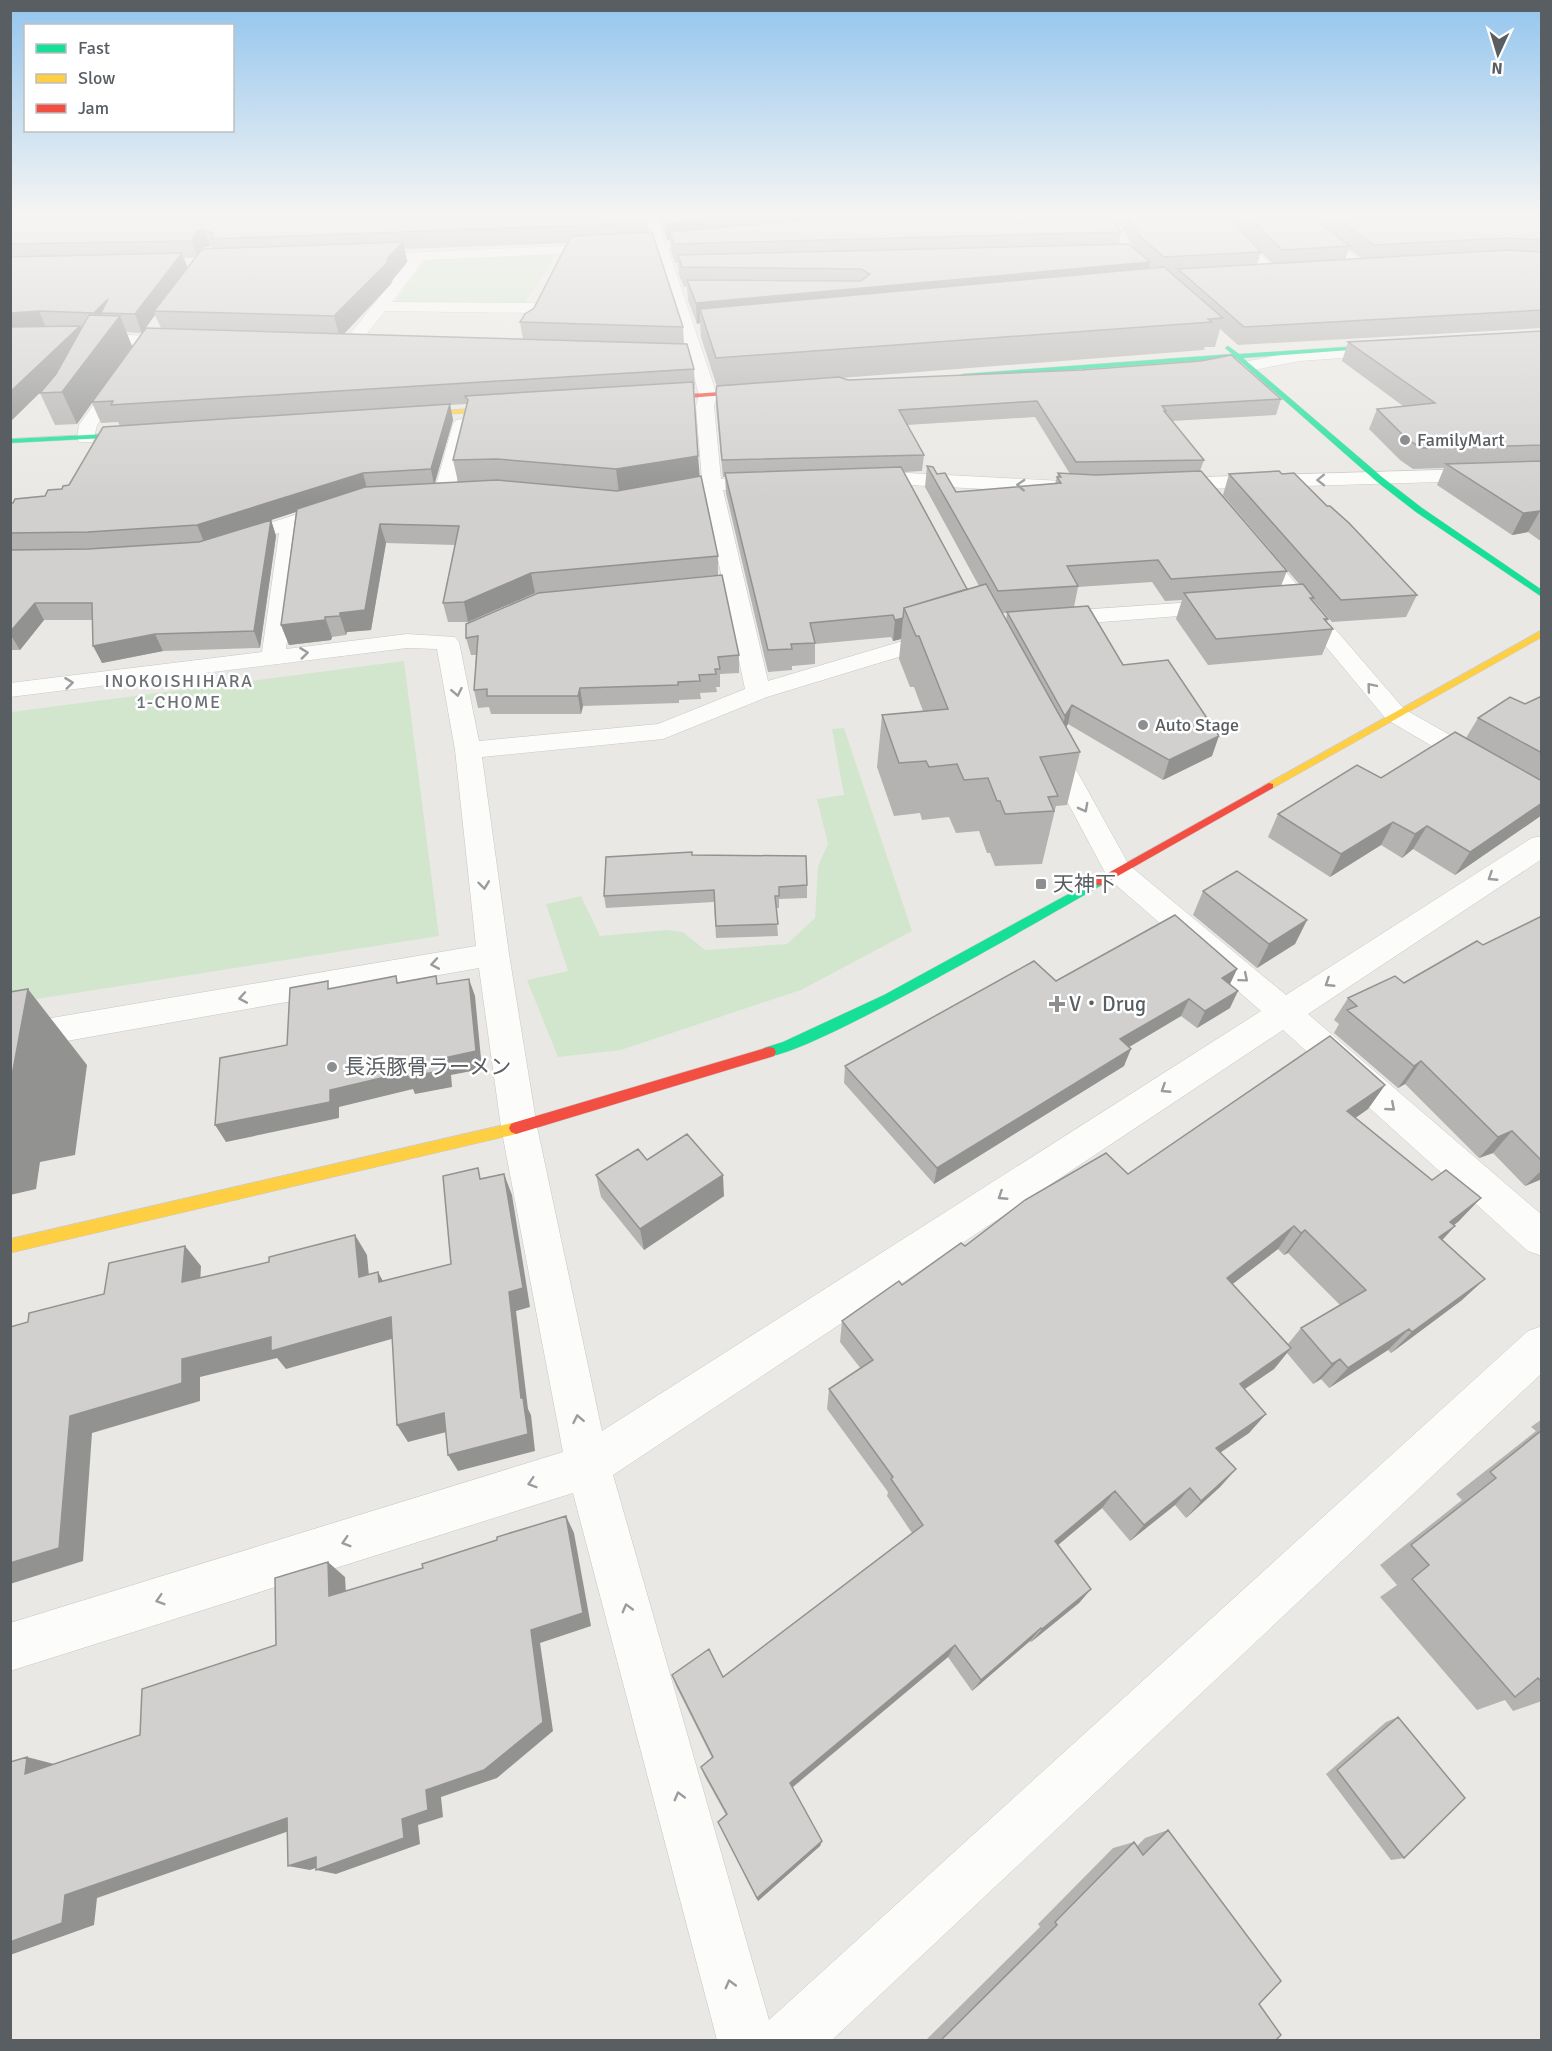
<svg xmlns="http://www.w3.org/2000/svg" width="1552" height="2051" font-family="Signika,'Noto Sans JP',sans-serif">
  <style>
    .green { fill: #d2e6ce }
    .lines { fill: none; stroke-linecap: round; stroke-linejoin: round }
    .street-casing { stroke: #c6c6c6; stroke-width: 1 }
    .fast-casing { stroke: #c7c7c7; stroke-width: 1 }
    .slow-casing { stroke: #c7c7c7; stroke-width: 1 }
    .jam-casing { stroke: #c7c7c7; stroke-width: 1 }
    .street { fill: #fcfcfb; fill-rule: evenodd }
    .fast { fill: #16e098; fill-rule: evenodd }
    .slow { fill: #ffcf43; fill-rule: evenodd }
    .jam { fill: #f24e42; fill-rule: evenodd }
    .wall { fill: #b4b3b1; fill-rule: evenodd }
    .shaded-wall { fill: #929290 }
    .building { fill: #d1d0ce; stroke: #929290; stroke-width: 1.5 }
    .oneway { stroke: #9a9d9f }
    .poi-dot { fill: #8c8e90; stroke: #fff; stroke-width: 2 }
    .labels { text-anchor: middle; stroke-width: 5; stroke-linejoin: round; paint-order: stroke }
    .far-poi-label { font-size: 18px; fill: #595e62; stroke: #fff; text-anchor: start }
    .far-neighbourhood-label { font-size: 18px; letter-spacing: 1.5px; fill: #6a7074; stroke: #fff }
    .poi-label { font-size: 21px; fill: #595e62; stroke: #fff; text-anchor: start }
  </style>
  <rect width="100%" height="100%" fill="#eae8e4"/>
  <path class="green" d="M547 254 554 257 524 304 395 302 424 262 435 259Z
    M404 661 439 936 11 1003V712Z
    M844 728 912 931 801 990 621 1050 558 1057 527 980 568 971 546 904 581 896 600 936 666 930 683 932 705 950 787 944 815 918 818 866 828 844 817 799 844 795 832 729Z"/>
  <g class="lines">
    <g class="street-casing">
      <path id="street" d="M643 213H656L665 242 714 237 721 241 714 245 668 249 717 395 714 406 721 479 769 477 776 479 779 483 776 487 769 489 723 490 768 681 943 629 951 631 955 636 951 641 767 697 663 739 482 757 509 954 537 1127 602 1431 1261 1011 1108 878 1037 745 1041 739 1050 737 1059 739 1129 865 1286 995 1532 838 1542 836V859L1308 1014 1542 1215V1256L1528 1251 1283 1030 613 1475 769 2020 1528 1331 1542 1326V1373L832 2040H717L573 1493 10 1671V1623L563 1452 501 1127 479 968 10 1051V1025L476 946 455 750 437 649 407 648 10 697V683L262 652 279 533 230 548 223 546 220 542 223 538 338 501 345 503 348 507 345 511 301 526 286 649 407 634 455 637 459 642 479 741 658 724 745 689 704 492 659 500 652 498 649 494 652 490 702 481 696 406 699 395 690 361 645 360 637 355 645 350 687 351 655 250 424 260 392 302 537 303 545 308 537 313 385 311 354 350 348 352 340 347 409 260 361 262 356 261 354 258 356 255 652 242Z
        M1208 213H1221L1277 271 1279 274 1277 277H1267Z
        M1282 213H1297L1371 269 1369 272H1359Z
        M47 332 182 337 190 342 182 347 47 342 10 344V334Z
        M1390 346 1398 351 1396 354 1300 361 1212 378 1204 373 1212 368 1300 351Z
        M122 372 130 377 97 425 93 442H79L77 438 79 425 116 373Z
        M462 419 468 420 471 424 454 492 451 496H437L434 492 453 424 456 420Z
        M1542 467V479L1165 490 1158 488 1155 484 1158 480 1165 478Z
        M908 473 1081 482 1088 484 1091 488 1088 492 1081 494 908 485 863 487 856 485 853 481 856 477 863 475Z
        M1254 541 1261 543 1404 709 1542 787V808L1532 805 1386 719 1247 551 1243 547 1247 543Z
        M1223 600 1231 602 1234 607 1231 612 1050 626 1042 624 1039 619 1042 614 1050 612Z"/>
    </g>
    <g class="fast-casing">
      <path id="fast" d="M1392 344 1390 347 1243 358 1382 477 1422 508 1542 590V597L1416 512 1376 481 1236 358 963 378 960 376 963 374 1232 354 1225 348 1228 346 1239 354Z
        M145 432 146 434 142 436 10 443V439Z
        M1098 878 1102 879 1104 882 1102 885C1059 909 794 1065 764 1056L762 1052 764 1048 783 1042 884 995Z"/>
    </g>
    <g class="slow-casing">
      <path id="slow" d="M510 406H513V410L406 417 402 415 406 413Z
        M1542 630V637L1273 788H1265L1263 786Z
        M516 1122 521 1124 523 1128 521 1132 516 1134 10 1253V1239Z"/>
    </g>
    <g class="jam-casing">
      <path id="jam" d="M762 389 764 390V392L649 401 645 399 649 397Z
        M1269 783 1273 784V788L1102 885H1094L1092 882Z
        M769 1047 774 1048 776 1052 774 1056 516 1134 511 1132 509 1128 511 1124 516 1122Z"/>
    </g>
    <use href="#street" class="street"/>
    <use href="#fast" class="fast"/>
    <use href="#slow" class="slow"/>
    <use href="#jam" class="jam"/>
  </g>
  <path class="wall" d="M10 213H645L648 223V233L683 327 684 343 694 369 695 389H694L699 476 718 556V575L535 593 468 622H448L443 603 455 545 386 543 371 630 347 632 346 635 332 637 331 640 289 645 281 625 296 512 271 520 276 536 260 648 163 651 102 663 93 620H44L20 650H10V503L45 496 69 485 120 426 118 422 101 423 92 403 77 424 55 425 40 393 42 391 10 422ZM568 243 534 308 520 322 523 339 344 334 391 284 393 279 407 262 405 249ZM210 246 214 249 202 250 203 248ZM184 258H196L188 268ZM155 315 161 328 101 390 132 346 126 332 142 333ZM467 404V406L453 460 458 482 435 483 453 420 450 405Z
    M658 213H1110L1121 232 1119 244 1133 247 1113 213H1542V328L1238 345 1220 329 1215 347H1205L1204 350 841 378 848 380 1281 399 1276 415 1172 421 1204 460 1200 471 1287 571 1281 586 1300 585 1223 495 1229 474 1417 595 1406 617 1332 622 1313 600V601L1328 619 1327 622 1333 629 1322 655 1208 665 1176 619 1182 600 1165 601 1152 582 1078 587 1074 607 1123 665 1212 756 1163 780 1068 724 1066 727 1080 752 1067 805 1056 806 1042 864 995 866 990 853H987L979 831 956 833 949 817 922 820 920 813 894 816 877 767 882 715 923 711 914 687H910L899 659 901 639 893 641 891 637 815 644V664L792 666V670L768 672 726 493 725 477H723L716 406V391L717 387 701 337 700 323 697 324 688 300 687 287H684L679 275 678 263H675L671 251 670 239 667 240ZM1349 249 1357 255 1362 258 1345 259ZM1260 251 1273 264 1257 265 1261 252ZM1035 417 1070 474 1058 473 1055 484 956 492 937 474 927 466 925 487 979 586 967 589 904 472 922 471 924 455 907 425ZM1002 613H1007L1006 620Z
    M1542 331V542L1528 532 1512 535 1437 485 1444 468 1413 469 1400 460 1369 429 1377 409 1403 406 1342 361 1348 342Z
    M466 624 739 655V673L720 674V687H716L717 692 700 693 701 699 679 700V703L583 706 581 714H491L489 707 478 708 474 690 476 655H471L466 638Z
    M1542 696V815L1455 875 1413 849 1402 858 1381 845 1330 877 1268 837 1278 814 1381 778 1466 738 1478 718 1525 704Z
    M692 855 807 885V898L779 899V908H776L778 936 716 938 714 902 606 908 604 896Z
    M1203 891 1307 920 1295 944 1257 968 1193 915Z
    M1542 916V1179L1525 1186 1493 1153 1479 1158 1405 1084 1398 1088 1334 1033 1339 1024 1334 1020 1348 998 1404 983 1483 945Z
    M1237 969 1230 984V1008L1197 1028 1181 1016 1129 1047 1124 1066 934 1184 844 1083 845 1066 1056 981Z
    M1385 1085 1368 1109 1355 1118 1459 1221 1454 1225 1455 1226 1442 1240 1462 1300 1391 1353 1388 1350 1329 1388 1321 1379 1313 1384 1287 1353 1274 1369 1245 1389 1266 1414 1249 1433 1220 1453 1236 1469 1220 1487 1186 1518 1175 1505 1130 1541 1102 1508 1058 1545 1091 1589 1079 1603 1031 1642 1030 1641 972 1691 948 1657 792 1788 822 1841 820 1846 758 1901 718 1822 726 1815 704 1775 701 1767 712 1758 676 1686 672 1675 723 1677 912 1533 887 1496 888 1492 827 1409 829 1389 861 1369 840 1342 842 1321 965 1246 1128 1174ZM1278 1249 1284 1255 1288 1253 1340 1305 1301 1328 1288 1344 1232 1284Z
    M647 1160 724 1196 644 1250 601 1197 596 1175Z
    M1542 1419V1701L1513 1711 1505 1700 1477 1710 1380 1597 1397 1585 1380 1565 1462 1500 1456 1494 1536 1431 1531 1427Z
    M1398 1717 1404 1858 1391 1860 1326 1774 1386 1722Z
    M1168 1830 1259 2004 1276 2040H926L1040 1927 1038 1924 1113 1848 1134 1842 1137 1846 1145 1838Z"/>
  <path class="shaded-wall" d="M770 213H947L670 232V239L667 240 666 223Z
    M204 229 210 246 203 248 198 258 192 241 197 231Z
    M403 242 407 262 393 279 391 284 340 338 334 316Z
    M182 253 188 270 154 311 155 315 142 333 135 314Z
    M1150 262 1146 282 700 309V323L697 324 696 303Z
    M108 299 101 313 106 327 102 331 94 313Z
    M39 311 47 330 10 332V313Z
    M120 316 132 346 77 424 62 392Z
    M80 326 88 345 10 422V392Z
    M450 404 453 420 434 485 431 469Z
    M698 456 700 479 619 493 616 469Z
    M363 473 367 489 271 520 276 536 260 648 254 631 204 542 197 525Z
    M1540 511 1528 532 1512 535 1523 513Z
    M380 524 386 543 371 630 347 632 346 635 340 616V613Z
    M531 573 535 593 468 622 464 602Z
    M35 603 44 620 20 650 10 634V632Z
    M325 617 332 637 331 640 289 645 281 625Z
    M903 618 901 639 893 641 895 620Z
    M155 634 163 651 102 663 93 646Z
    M580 688 583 706 581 714 578 696Z
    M1072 705 1068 724 1061 735 1065 716Z
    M1219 736 1212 756 1163 780 1169 760Z
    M1542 803V815L1455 875 1470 852Z
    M1393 822 1381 845 1330 877 1341 854Z
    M1427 826 1413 849 1402 858 1415 834Z
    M1307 920 1295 944 1257 968 1269 944Z
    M1237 969 1229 986 1222 978Z
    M469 979 475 996 482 1069 451 1075 452 1087 415 1094 413 1089 339 1107V1118L226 1142 215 1125 330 1090 444 1058Z
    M28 989 87 1065 75 1155 40 1162 36 1189 10 1195V1081Z
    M1238 991 1230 1008 1197 1028 1205 1011Z
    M1189 999 1181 1016 1114 1056 1120 1039Z
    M1131 1049 1124 1066 934 1184 937 1168Z
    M1421 1061 1405 1084 1398 1088 1414 1066Z
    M1385 1085 1368 1109 1330 1136 1347 1111Z
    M1512 1131 1493 1153 1479 1158 1498 1137Z
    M1542 1170V1179L1525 1186Z
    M504 1174 512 1195 530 1307 516 1311 528 1409 531 1415 535 1451 458 1471 448 1455 509 1292Z
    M723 1175 724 1196 644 1250 640 1229Z
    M1481 1198 1459 1221 1429 1245 1450 1222Z
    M1294 1226 1278 1249 1212 1300 1227 1278Z
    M1455 1226 1434 1249 1439 1237Z
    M1305 1230 1288 1253 1284 1255 1301 1233Z
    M355 1235 367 1255 371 1297 359 1277Z
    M185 1246 201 1266 199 1302 182 1282Z
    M378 1272 389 1292 379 1282Z
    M1485 1279 1462 1300 1391 1353 1412 1332Z
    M391 1317 402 1336 286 1369 277 1358 200 1377V1401L92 1433 83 1561 10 1584V1563L70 1416 182 1359 271 1337Z
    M1409 1329 1388 1350 1329 1388 1348 1368Z
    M1291 1348 1274 1369 1224 1403 1240 1384Z
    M1340 1359 1321 1379 1313 1384 1332 1364Z
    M444 1413 454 1430 408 1442 397 1425Z
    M1266 1414 1249 1433 1200 1466 1216 1448Z
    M1236 1469 1220 1487 1186 1518 1201 1501Z
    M1190 1488 1175 1505 1130 1541 1144 1525Z
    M1115 1491 1102 1508 1045 1556 1055 1541Z
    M566 1516 574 1533 591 1626 540 1643 553 1731 497 1778 441 1797 443 1817 418 1825 420 1844 336 1874 316 1870 402 1819 426 1790 531 1630Z
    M328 1562 345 1577 347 1610 329 1596Z
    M1091 1589 1079 1603 1031 1642 1042 1629Z
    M1041 1628 1030 1641 972 1691 981 1680Z
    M955 1645 948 1657 789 1790 790 1783Z
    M27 1757 58 1765 25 1774Z
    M287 1818 309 1824 97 1898 94 1925 10 1955V1942L65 1895Z
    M822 1841 820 1846 758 1901 757 1898Z
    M316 1857 336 1861 310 1870 288 1866Z"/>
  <path class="building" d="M50 213H645L648 223 211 239 214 234 204 229 197 231 192 241 10 244V214Z
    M662 213H770L666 223Z
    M886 213H1110L1121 232 674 244 670 232Z
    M1126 213H1225L1261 252 1164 257 1140 237Z
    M1244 213H1306L1350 246 1282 250Z
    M1328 213H1489L1542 220V240L1508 238 1374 245Z
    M652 232 683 327 520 322 525 314 534 308 571 236Z
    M403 242 388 258 387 263 334 316 154 311 202 249Z
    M1129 244 1150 262 696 303 687 280 861 281 870 274 861 269 682 267 678 255Z
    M1508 250 1542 252V310L1244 327 1178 269Z
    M182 253 135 314 101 313 108 299 94 313 39 311 10 313V257Z
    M1164 267 1223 318 1208 319 1212 322 716 358 700 309Z
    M89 315 120 316 62 392 40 393 56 374Z
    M80 326 10 392V327Z
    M146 328 687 344 694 369 111 405 113 401 92 402Z
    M1542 331V445L1422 448 1408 440 1377 409 1435 403 1348 342Z
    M1231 355 1281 399 1162 406 1166 411H1164L1204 460 1076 462 1037 401 899 410 924 455 722 460 716 391 717 386 839 377 848 380 1082 370 1201 361Z
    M693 382 698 456 616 469 497 459 453 460 468 400 465 396Z
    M450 404 431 469 363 473 197 525 88 532 10 533V503H13L15 499 45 496 48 490 62 489 63 486 69 485 103 427Z
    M1542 461V512L1540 511 1523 513 1446 464Z
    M927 466 933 467 937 474 945 473 956 492 1061 483 1057 477H1061L1058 473 1096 475 1201 471 1287 571 1171 579 1158 560 1067 566 1078 586 998 591Z
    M901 467 967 589 904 608 903 618 895 620 893 615 810 623 815 643 791 644 792 649 768 650 725 473Z
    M1279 471 1282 474 1294 473 1327 506H1330L1349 523 1417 595 1341 600 1229 474Z
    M701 476 718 556 531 573 464 602 443 603 459 526 380 524 365 610 340 613V616L325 617V620L281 625 297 509 365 487 497 480 617 491Z
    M271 520 254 631 155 634 93 646 92 603H35L10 632V550L88 549 199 542Z
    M722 575 739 655 718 657 720 669H715L716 674 699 675 700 681 678 682V685L580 688 578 696H487V689L474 690 478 636 466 638V624L538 593Z
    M986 584 1080 752 1040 757 1058 796 1048 797 1054 811 1005 814 1000 801H997L988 778 964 780 957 764 929 767 926 761 899 763 882 715 948 709 919 636H916L904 608Z
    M1303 584 1314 598H1310L1328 619H1324L1333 629 1216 639 1184 593Z
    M1088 606 1123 665 1168 660 1219 736 1169 760 1072 705 1065 716 1007 612Z
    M1542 696V753L1478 718 1510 697 1525 704Z
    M1455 732 1542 781V803L1470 852 1427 826 1415 834 1393 822 1341 854 1278 814 1357 765 1381 778Z
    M692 852V855L806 856 807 885 779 887V896H775L778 924 716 926 714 890 604 896 606 857Z
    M1237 871 1307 920 1269 944 1203 891Z
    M1175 915 1237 969 1222 978 1238 991 1205 1011 1189 999 1120 1039 1131 1049 937 1168 845 1066 1034 961 1056 981Z
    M1542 916V1161L1512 1131 1498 1137 1421 1061 1414 1066 1347 1010 1357 1006 1348 998 1395 976 1404 983 1477 941 1483 945Z
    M396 976 397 983 436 976 437 984 469 979 476 1051 444 1058 446 1070 407 1077V1072L330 1090V1102L215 1125 220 1058 287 1045 290 988 328 981V989Z
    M28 989 11 1081H10V992Z
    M1330 1036 1385 1085 1347 1111 1432 1180 1446 1170 1481 1198 1450 1222 1455 1226 1439 1237 1485 1279 1412 1332 1409 1329 1348 1368 1340 1359 1332 1364 1301 1328 1366 1290 1305 1230 1301 1233 1294 1226 1227 1278 1291 1348 1240 1384 1266 1414 1216 1448 1236 1469 1201 1501 1190 1488 1144 1525 1115 1491 1055 1541 1091 1589 1042 1629 1041 1628 981 1680 955 1645 790 1783 822 1841 757 1898 718 1822 727 1814 701 1767 713 1757 672 1675 709 1649 723 1677 923 1525 891 1479 893 1477 829 1389 873 1360 842 1321 899 1281 902 1285 961 1243 965 1246 1025 1200 1106 1153 1128 1174Z
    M687 1134 723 1175 640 1229 596 1175 638 1149 647 1160Z
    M478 1168 480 1179 504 1174 523 1288 509 1292 521 1398H523L528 1434 448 1455 444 1413 397 1425 391 1317 271 1351V1337L182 1359V1383L70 1416 59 1548 10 1563V1327L28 1322 29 1313 104 1294 109 1263 185 1246 182 1282 269 1262V1257L355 1235 359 1277 378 1272 379 1282 451 1264 443 1176Z
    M1542 1430V1682L1538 1678 1515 1697 1412 1579 1429 1565 1411 1545 1496 1478 1490 1472Z
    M566 1516 583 1613 531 1630 543 1722 484 1770 426 1790 428 1810 402 1819 404 1838 316 1870V1857L288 1866 287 1818 65 1895 62 1923 10 1942V1762L27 1757 25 1774 140 1735 142 1689 276 1645 275 1578 328 1562 329 1596 423 1568 422 1564 497 1540V1537Z
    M1398 1717 1465 1798 1404 1858 1337 1770Z
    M1168 1830 1281 1981 1259 2004 1281 2035 1276 2040H941L1057 1925 1055 1922 1134 1842 1143 1855Z"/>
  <defs><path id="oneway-chevron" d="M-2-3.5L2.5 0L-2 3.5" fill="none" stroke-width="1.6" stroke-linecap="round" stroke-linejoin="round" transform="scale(1.5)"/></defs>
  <g class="oneway">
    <use href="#oneway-chevron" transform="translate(1321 480) rotate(179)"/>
    <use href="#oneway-chevron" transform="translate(1021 485) rotate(-177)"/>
    <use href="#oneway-chevron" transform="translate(304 653) rotate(-7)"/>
    <use href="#oneway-chevron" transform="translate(69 683) rotate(-7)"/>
    <use href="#oneway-chevron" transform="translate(1371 687) rotate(-130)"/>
    <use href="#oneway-chevron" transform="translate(457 692) rotate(79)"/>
    <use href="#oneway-chevron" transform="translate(1084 808) rotate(62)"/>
    <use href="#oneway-chevron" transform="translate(1492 877) rotate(147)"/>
    <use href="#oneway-chevron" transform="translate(484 885) rotate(83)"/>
    <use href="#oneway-chevron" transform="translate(435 964) rotate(170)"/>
    <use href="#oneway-chevron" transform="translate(1244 978) rotate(40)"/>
    <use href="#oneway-chevron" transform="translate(1329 983) rotate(147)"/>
    <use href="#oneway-chevron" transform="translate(243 998) rotate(170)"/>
    <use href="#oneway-chevron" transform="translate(1165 1089) rotate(147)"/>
    <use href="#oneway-chevron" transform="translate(1391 1107) rotate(41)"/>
    <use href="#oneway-chevron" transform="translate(1002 1196) rotate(147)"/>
    <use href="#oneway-chevron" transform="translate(578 1419) rotate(-101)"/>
    <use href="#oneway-chevron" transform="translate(532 1483) rotate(163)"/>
    <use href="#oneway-chevron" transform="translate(346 1542) rotate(163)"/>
    <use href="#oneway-chevron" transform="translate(160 1600) rotate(163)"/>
    <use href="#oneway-chevron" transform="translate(627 1608) rotate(-105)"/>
    <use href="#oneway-chevron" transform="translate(679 1796) rotate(-105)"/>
    <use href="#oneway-chevron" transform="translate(730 1984) rotate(-105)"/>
  </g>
  <linearGradient id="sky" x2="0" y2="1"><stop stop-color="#93c5ee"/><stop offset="0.43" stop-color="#f6f5f3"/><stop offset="1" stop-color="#f6f5f3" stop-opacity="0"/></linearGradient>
  <rect width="1552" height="500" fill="url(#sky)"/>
  <g class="poi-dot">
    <circle cx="1405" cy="440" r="6"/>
    <circle cx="1143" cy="725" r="6"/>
    <rect x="1035" y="878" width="12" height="12" rx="3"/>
    <path d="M1054 995h6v6h6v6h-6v6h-6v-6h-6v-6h6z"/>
    <circle cx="332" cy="1067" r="6"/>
  </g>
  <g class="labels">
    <g class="far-poi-label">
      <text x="1417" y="446">FamilyMart</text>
      <text x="1155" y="731">Auto Stage</text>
    </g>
    <g class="far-neighbourhood-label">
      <text x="179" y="687">INOKOISHIHARA<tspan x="179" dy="21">1-CHOME</tspan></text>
    </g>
    <g class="poi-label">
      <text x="1053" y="891">天神下</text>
      <text x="1069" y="1011">V・Drug</text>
      <text x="344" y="1074">長浜豚骨ラーメン</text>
    </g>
  </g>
  <rect width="1552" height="2051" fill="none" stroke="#595e62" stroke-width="24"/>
  <rect x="24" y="24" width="210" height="108" fill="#ffffff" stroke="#bdbfc0" stroke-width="1.5"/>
  <rect x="36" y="44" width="30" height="9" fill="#16e098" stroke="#bdbfc0" stroke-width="1.5"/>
  <text x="78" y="54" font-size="18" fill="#595e62">Fast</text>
  <rect x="36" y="74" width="30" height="9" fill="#ffcf43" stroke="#bdbfc0" stroke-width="1.5"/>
  <text x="78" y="84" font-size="18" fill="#595e62">Slow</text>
  <rect x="36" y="104" width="30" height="9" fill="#f24e42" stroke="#bdbfc0" stroke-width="1.5"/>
  <text x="78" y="114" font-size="18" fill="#595e62">Jam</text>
  <g transform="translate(1498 54) rotate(184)" stroke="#ffffff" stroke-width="4.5" paint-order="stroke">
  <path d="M0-4.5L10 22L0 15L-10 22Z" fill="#595e62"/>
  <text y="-9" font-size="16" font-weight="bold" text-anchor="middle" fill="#595e62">N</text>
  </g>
</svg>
